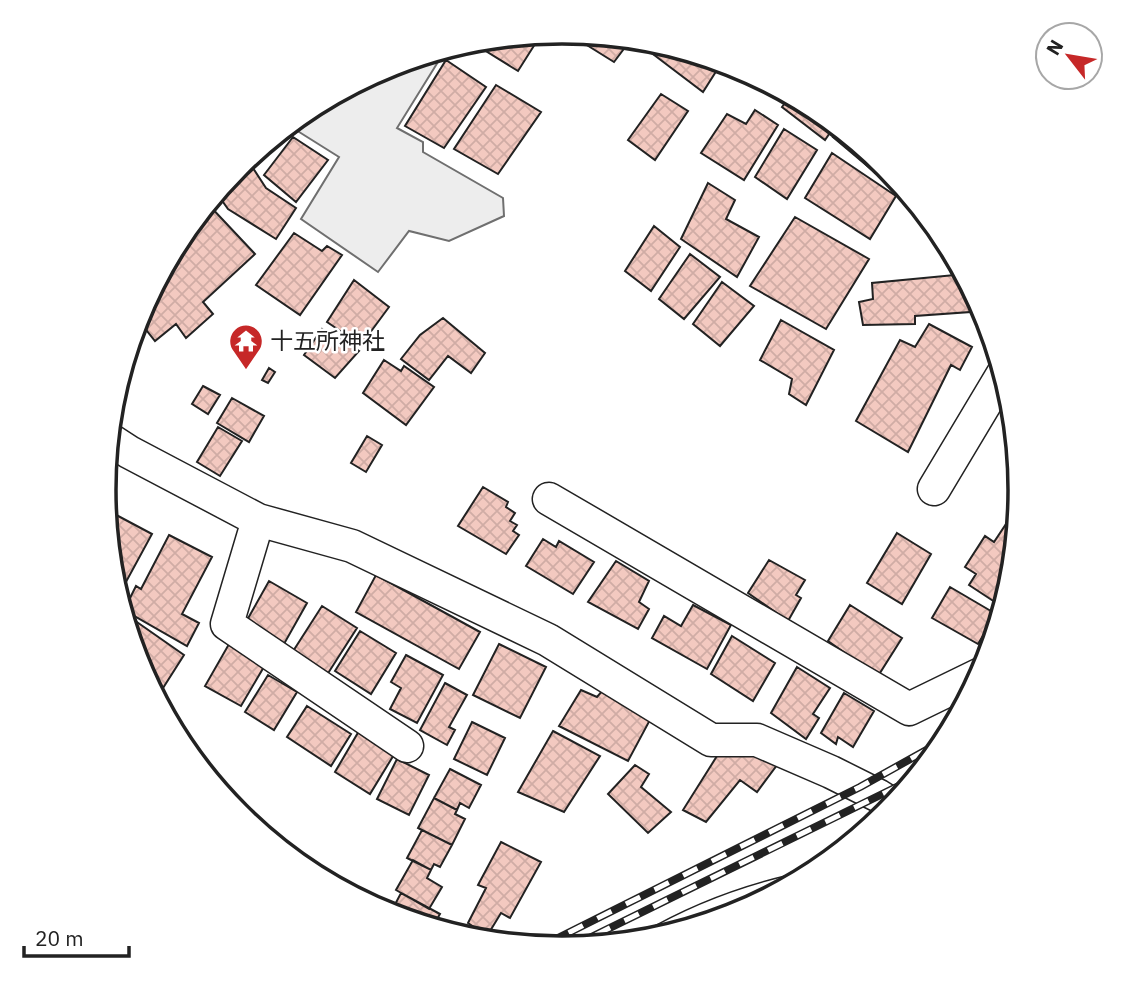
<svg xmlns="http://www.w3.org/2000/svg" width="1125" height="981" font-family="'IBM Plex Sans','Noto Sans JP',sans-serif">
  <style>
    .parking { fill: #ededed; stroke: #6f6f6f; stroke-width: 2 }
    .building { fill: url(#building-cross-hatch); stroke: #222; stroke-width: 2 }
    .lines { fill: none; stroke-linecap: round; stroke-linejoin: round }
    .lane-casing { stroke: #222; stroke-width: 19 }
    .street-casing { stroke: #222; stroke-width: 35 }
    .lane { stroke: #fff; stroke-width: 16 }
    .street { stroke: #fff; stroke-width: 32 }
    .rail-casing { stroke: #222; stroke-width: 8 }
    .rail { stroke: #fff; stroke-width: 5; stroke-dasharray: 16; stroke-linecap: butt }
    .labels { text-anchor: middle; stroke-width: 5; stroke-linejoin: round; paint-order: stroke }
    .poi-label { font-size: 23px; fill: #222; stroke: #fff; text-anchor: start }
    .rim { fill: none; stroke: #222; stroke-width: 3.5 }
  </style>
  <defs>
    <pattern id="building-cross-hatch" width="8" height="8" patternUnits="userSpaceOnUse" patternTransform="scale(1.75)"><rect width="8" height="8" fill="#f3c9c0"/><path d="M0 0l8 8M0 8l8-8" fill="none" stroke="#d0aca5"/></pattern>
  </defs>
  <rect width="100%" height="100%" fill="#fff"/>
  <path class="parking" d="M446 49 397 128 423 142V152L503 198 504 216 449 241 409 231 378 272 301 219 339 157 288 125 308 109 387 66Z
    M860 837 818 872 807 865Z
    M768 892H780L738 915 696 927Z"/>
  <path class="building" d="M570 32 632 38 614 62 569 34Z
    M542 33 518 71 476 45 479 40Z
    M633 39 652 40 722 62 703 92Z
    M446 60 486 87 444 148 405 126Z
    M496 85 541 112 498 174 454 149Z
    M661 94 688 111 655 160 628 140Z
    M791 95 818 109 836 124 825 140 782 107Z
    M755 110 778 125 744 180 701 153 727 114 746 124Z
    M840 128 879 159 871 169 833 137Z
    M784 129 817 150 787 199 755 177Z
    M293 137 328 160 296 202 264 175Z
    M832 153 896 196 870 239 805 198Z
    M247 159 266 188 296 208 276 239 228 209 216 192 238 166Z
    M708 183 735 200 726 219 759 237 737 277 681 239Z
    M207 203 255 254 203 302 213 314 186 338 176 324 155 341 139 321 136 322 139 314 181 235Z
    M795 217 869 259 826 329 750 286Z
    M654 226 680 247 651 291 625 271Z
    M294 233 322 251 327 246 342 255 300 315 256 285Z
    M690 254 720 277 684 319 659 299Z
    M965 274 984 311 915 316V324L863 325 859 302 873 299 872 283Z
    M354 280 389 307 361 345 327 322Z
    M722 282 754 306 720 346 693 324Z
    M443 318 485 353 471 373 448 356 429 380 401 359 420 335Z
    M781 320 834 350 806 405 789 394 792 379 760 360Z
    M929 324 972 347 960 370 951 365 908 452 856 421 900 340 915 347Z
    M322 329 338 343 341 339 359 351 335 378 304 355Z
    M384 360 401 371 404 366 434 387 406 425 363 393Z
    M269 368 275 372 268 383 262 380Z
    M203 386 220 395 208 414 192 404Z
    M232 398 264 416 249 442 217 423Z
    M218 427 242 441 220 476 197 462Z
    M367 436 382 445 366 472 351 463Z
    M483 487 508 502 506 507 515 513 510 521 517 525 513 531 519 535 506 554 458 526Z
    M105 509 152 534 120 593 116 591 112 580Z
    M1010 518 1018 524 1013 580 1004 608 969 585 976 574 965 567 985 536 994 542Z
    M897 533 931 554 902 604 867 583Z
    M169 535 212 557 182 614 199 623 187 646 124 610 136 586 141 589Z
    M543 539 556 547 559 541 594 562 573 594 526 566Z
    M769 560 805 580 796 595 801 598 788 621 748 593Z
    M616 561 649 581 639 602 649 609 638 629 588 602Z
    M376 575 480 632 459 669 356 612Z
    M269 581 307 603 284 644 246 622Z
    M950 587 996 614 978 644 932 618Z
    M693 605 731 625 707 669 652 638 664 616 681 626Z
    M850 605 902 638 878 676 828 641Z
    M322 606 357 628 325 678 290 656Z
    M124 613 184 655 156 699 138 666 123 614Z
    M360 631 396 653 371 694 335 671Z
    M732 636 775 663 753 701 711 674Z
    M229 644 265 665 241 706 205 686Z
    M499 644 546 667 520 718 473 695Z
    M406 655 443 675 417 723 390 709 401 688 391 682Z
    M797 667 830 688 813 714 819 718 806 739 771 713Z
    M268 675 297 692 274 730 245 712Z
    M445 683 467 695 449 727 455 730 447 745 420 730Z
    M581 690 597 697 603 690 651 718 628 761 559 726Z
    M844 693 874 711 853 747 838 737 836 744 821 733Z
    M307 706 351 734 331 766 287 737Z
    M472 722 505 738 487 775 454 759Z
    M359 731 395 753 370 794 335 772Z
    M553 731 600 756 564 812 518 792Z
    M750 749 777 765 757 792 740 780 706 822 683 810 717 756Z
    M397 759 429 775 409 815 377 799Z
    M635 765 649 774 641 787 671 812 648 833 608 794Z
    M450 769 481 785 469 808 460 803 457 810 434 798Z
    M434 798 457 810 455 814 465 819 452 845 418 828Z
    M422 830 452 845 440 867 434 864 431 870 407 858Z
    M501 842 541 862 510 918 501 913 487 936 468 923 486 888 478 885Z
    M413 860 431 870 427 878 442 887 429 909 396 890Z
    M401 893 440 914 432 928 395 917 390 914Z"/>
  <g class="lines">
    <g class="lane-casing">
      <path id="lane" d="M646 941C690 915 739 896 789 884L794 885"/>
    </g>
    <g class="street-casing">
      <path id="street" d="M109 439 129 452 258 520 352 546 548 640 711 740H757L831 772 879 796 895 806
        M934 489 1004 372
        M549 499 909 709 983 673
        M258 520 227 624 407 746"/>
    </g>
    <use href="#lane" class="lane"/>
    <use href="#street" class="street"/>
    <g class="rail-casing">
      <path id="rail" d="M540 947 860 787 948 738
        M567 949 919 776"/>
    </g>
    <use href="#rail" class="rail"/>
  </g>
  <defs>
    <g id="temple-pin" transform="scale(1.75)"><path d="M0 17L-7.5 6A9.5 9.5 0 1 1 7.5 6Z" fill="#c62828" stroke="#fff"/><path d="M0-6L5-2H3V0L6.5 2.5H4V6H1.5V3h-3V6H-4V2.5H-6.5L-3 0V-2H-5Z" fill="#fff"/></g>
  </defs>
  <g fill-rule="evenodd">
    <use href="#temple-pin" x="246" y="341"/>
  </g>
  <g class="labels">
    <g class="poi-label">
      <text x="270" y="349">十五所神社</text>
    </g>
  </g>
  <path d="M0 0H1125V981H0ZM116 490a446 446 0 1 1 892 0a446 446 0 1 1-892 0Z" fill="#fff" fill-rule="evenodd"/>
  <path class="rim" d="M116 490a446 446 0 1 1 892 0a446 446 0 1 1-892 0Z"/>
  <g transform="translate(1069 56) rotate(301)"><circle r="33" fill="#ffffff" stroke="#a7a7a7" stroke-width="2"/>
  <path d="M0-5L12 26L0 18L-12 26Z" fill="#c62828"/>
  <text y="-10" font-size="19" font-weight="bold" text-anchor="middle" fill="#222222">N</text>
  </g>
  <path d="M24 946v10h105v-10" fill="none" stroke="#222222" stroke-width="3.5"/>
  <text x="35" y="946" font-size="21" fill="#222222" stroke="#ffffff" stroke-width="5" paint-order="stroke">20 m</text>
</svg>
